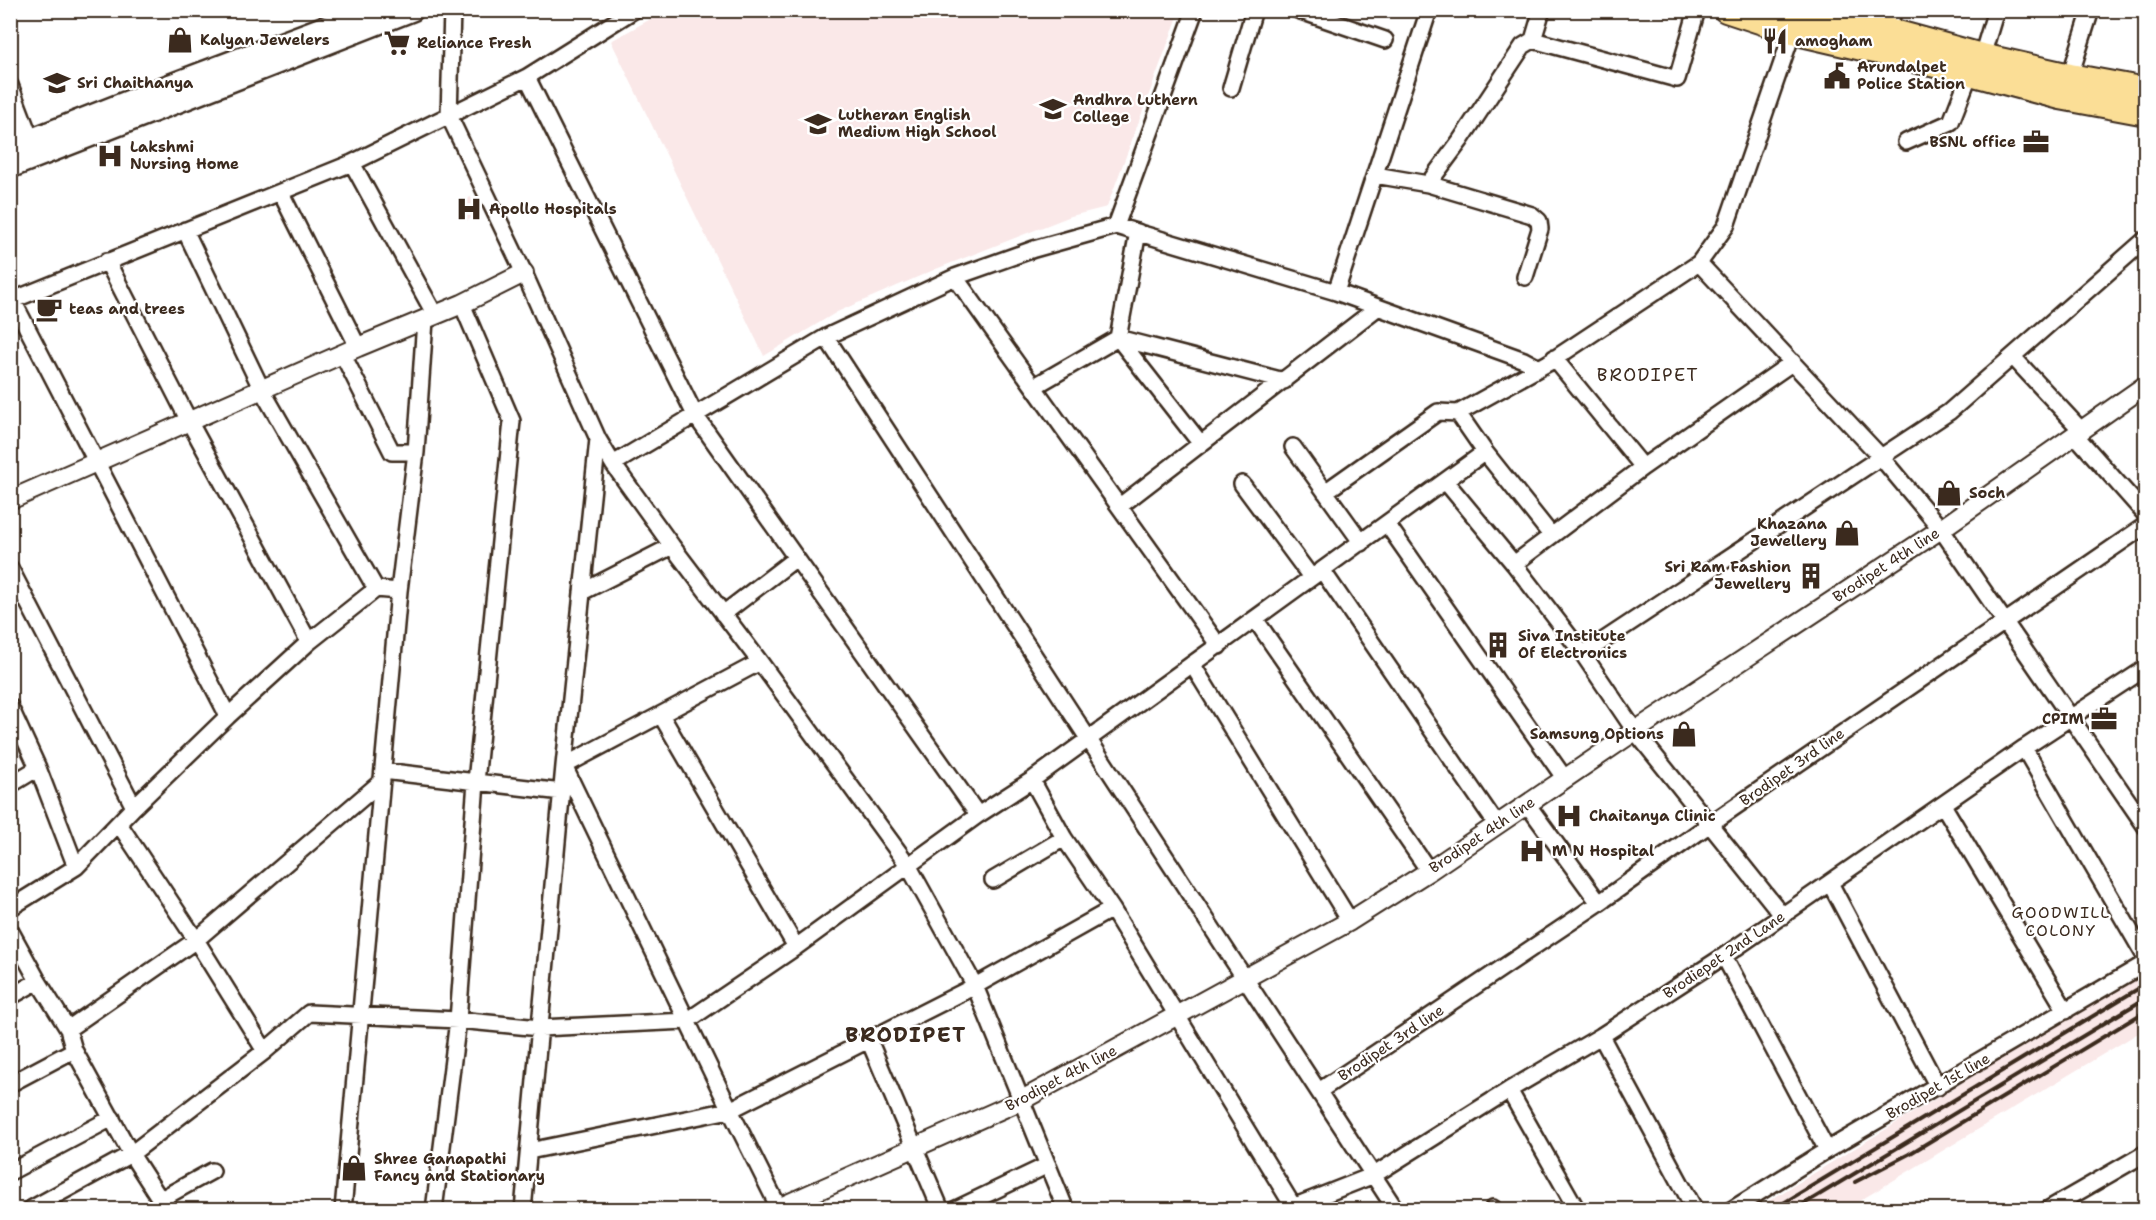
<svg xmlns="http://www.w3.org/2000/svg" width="2156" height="1220" font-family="'Shantell Sans',sans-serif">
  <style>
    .built { fill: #fae8e8 }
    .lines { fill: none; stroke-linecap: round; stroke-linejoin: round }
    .minor-casing { stroke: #3b2a1e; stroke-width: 20 }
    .tertiary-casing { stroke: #3b2a1e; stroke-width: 22 }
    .secondary-casing { stroke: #3b2a1e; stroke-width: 26 }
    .primary-casing { stroke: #3b2a1e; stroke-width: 28 }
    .minor { stroke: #fff; stroke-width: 15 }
    .tertiary { stroke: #fff; stroke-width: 18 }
    .secondary { stroke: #fff; stroke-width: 21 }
    .primary { stroke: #fbde96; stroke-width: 24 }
    .rail { stroke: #3b2a1e; stroke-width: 4 }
    .labels { text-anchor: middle; stroke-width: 4.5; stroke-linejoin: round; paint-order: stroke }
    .poi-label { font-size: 15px; font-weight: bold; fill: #3b2a1e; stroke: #fff; text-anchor: start }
    .street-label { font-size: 15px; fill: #3b2a1e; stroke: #fff }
    .neighbourhood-label { font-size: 16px; letter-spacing: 1.5px; fill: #3b2a1e; stroke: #fff }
    .quarter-label { font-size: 18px; letter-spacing: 1.5px; fill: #3b2a1e; stroke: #fff }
    .district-label { font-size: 21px; font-weight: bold; letter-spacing: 1.5px; fill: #3b2a1e; stroke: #fff }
  </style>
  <rect width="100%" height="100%" fill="#fff"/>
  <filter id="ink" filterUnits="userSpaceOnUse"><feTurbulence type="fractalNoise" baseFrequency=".0167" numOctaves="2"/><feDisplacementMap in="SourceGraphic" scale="12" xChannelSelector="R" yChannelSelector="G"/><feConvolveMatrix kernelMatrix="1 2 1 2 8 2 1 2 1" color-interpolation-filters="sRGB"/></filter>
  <g filter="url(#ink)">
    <path class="built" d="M665 11V10L1180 11 1107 207 1071 216 936 269 837 312 764 356 611 41Z
      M471 197 479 215 466 221 459 202Z
      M2145 971V1029L1846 1209 1754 1210Z"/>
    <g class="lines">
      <g class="minor-casing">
        <path id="minor" d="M452 10 449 116 524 273 598 439 613 464 672 546 760 662 908 865 975 986 1066 1210
          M1298 10 1385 40
          M1887 30 1894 10
          M1533 40 1677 79 1697 10
          M1982 56 1996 10
          M2070 76 2091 10
          M527 77 695 415 978 815
          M10 85 31 140
          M1231 88 1254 10
          M1906 142 1951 122 1970 73
          M352 163 435 315
          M1375 175 1428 184
          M281 193 358 347
          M1116 226 1195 10
          M185 230 262 390 376 589
          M107 261 189 421 309 642
          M1699 263 1880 456 1941 529 2146 827
          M955 277 1219 646
          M1525 277 1540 229 1539 221 1532 215 1428 184 1460 141 1523 46 1533 40 1542 10
          M1336 292 1429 10
          M10 295 228 716
          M13 300 352 163 527 77 634 10
          M826 337 1396 1210
          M343 355 392 452H416
          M2013 357 2082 431
          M1554 358 1643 467
          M1035 386 1118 338 1138 232
          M2076 436 2146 515
          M1201 444 1118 338 1284 381
          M1293 447 1362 543
          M1485 452 1551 535
          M613 464 826 337 955 277 1034 249 1116 226 1336 292 1524 360 1539 368
          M1446 482 1514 564 1583 654 1635 731 1783 916
          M1242 484 1311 577
          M1325 492 1438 412 1458 413
          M1120 506 1377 308
          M1387 524 1565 779
          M1514 564 1643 467 1793 362
          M10 568 134 807
          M1322 570 1497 825
          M582 592 672 546
          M723 614 796 558
          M1255 619 1429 871
          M1583 654 1949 412 2146 239
          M760 662 564 766 730 1110 780 1210
          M1192 664 1350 921
          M10 707 38 768 76 867
          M661 715 796 947
          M2024 748 2146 958
          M383 771 562 792
          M1032 780 1064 838 1112 909 1293 1206
          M10 785 38 768
          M1527 804 1599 903
          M1943 805 2066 1011
          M119 824 196 940 265 1051
          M993 880 1064 838
          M1830 883 1938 1087
          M10 908 76 867 134 807 228 716 309 642 376 589 399 591
          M10 930 38 981 68 1029 74 1050 131 1154 167 1210
          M1724 956 1827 1150
          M10 997 38 981
          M68 1029 196 940 382 781
          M1601 1036 1695 1210
          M869 1040 941 1210
          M10 1084 74 1050
          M1509 1090 1577 1210
          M1319 1091 1599 903 1710 824 2146 525
          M529 1151 730 1110 975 986 1112 909
          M10 1172 112 1118
          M161 1199 212 1171
          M1493 1208 1494 1210
          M29 1210 131 1154 265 1051 309 1013 458 1020 540 1028 687 1021 796 947 978 815 1032 780 1485 452 1458 413 1548 363 1699 263 1726 226 1795 25
          M343 1210 399 591 416 452 425 320
          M434 1210 458 1020 476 782 512 421 462 304
          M523 1210 564 766 598 439
          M954 1210 1048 1165
          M1285 1210 1374 1175 1509 1090 1601 1036 1724 956 2024 748 2146 668
          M1731 1210 1827 1150 2146 963
          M2047 1210 2146 1153"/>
      </g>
      <g class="tertiary-casing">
        <path id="tertiary" d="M10 500 358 347 462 304 524 273
          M774 1210 1022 1100 1350 921 1429 871 1635 731 1941 529 2146 385"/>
      </g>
      <g class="secondary-casing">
        <path id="secondary" d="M10 148 168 86 370 10
          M10 167 412 10"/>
      </g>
      <g class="primary-casing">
        <path id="primary" d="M1726 10 1793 32 1970 73 2060 97 2146 113
          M1793 10 1887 30 1982 56 2070 76 2146 90"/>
      </g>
      <use href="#minor" class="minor"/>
      <use href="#tertiary" class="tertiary"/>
      <use href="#secondary" class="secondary"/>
      <use href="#primary" class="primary"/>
      <path class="rail" d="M1855 1182 1909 1154 2146 1011
        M1772 1210 2146 984
        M1794 1210 2146 998"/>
    </g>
  </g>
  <defs>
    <g id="shop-bare" transform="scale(2.07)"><path d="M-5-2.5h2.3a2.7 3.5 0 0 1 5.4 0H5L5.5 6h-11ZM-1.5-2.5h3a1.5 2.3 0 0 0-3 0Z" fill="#3b2a1e" stroke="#fff" stroke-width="2.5" paint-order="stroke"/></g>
    <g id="restaurant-bare" transform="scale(2.07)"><path d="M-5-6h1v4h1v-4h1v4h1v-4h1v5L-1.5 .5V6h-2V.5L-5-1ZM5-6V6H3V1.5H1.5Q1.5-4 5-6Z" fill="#3b2a1e" stroke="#fff" stroke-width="2.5" paint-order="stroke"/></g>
    <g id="supermarket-bare" transform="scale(2.07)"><path d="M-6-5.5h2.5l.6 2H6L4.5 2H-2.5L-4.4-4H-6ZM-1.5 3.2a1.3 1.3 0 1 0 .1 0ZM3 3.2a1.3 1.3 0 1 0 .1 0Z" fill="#3b2a1e" stroke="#fff" stroke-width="2.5" paint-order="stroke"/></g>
    <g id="civic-bare" transform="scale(2.07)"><path d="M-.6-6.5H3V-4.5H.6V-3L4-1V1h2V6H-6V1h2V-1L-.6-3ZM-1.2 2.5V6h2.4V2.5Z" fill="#3b2a1e" stroke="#fff" stroke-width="2.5" paint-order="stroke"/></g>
    <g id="university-bare" transform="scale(2.07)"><path d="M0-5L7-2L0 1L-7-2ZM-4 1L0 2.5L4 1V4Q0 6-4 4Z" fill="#3b2a1e" stroke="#fff" stroke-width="2.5" paint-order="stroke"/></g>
    <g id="school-bare" transform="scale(2.07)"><path d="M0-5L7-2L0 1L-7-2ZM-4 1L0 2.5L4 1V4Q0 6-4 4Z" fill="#3b2a1e" stroke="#fff" stroke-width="2.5" paint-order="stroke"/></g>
    <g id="office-bare" transform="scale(2.07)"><path d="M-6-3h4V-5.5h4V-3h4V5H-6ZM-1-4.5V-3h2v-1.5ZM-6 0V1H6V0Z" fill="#3b2a1e" stroke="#fff" stroke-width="2.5" paint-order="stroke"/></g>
    <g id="hospital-bare" transform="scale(2.07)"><path d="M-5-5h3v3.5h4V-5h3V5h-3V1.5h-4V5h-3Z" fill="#3b2a1e" stroke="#fff" stroke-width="2.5" paint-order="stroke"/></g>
    <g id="cafe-bare" transform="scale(2.07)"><path d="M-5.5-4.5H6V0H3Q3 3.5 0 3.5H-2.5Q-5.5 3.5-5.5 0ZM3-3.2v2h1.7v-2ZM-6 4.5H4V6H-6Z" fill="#3b2a1e" stroke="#fff" stroke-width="2.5" paint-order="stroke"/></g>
    <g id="building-bare" transform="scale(2.07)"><path d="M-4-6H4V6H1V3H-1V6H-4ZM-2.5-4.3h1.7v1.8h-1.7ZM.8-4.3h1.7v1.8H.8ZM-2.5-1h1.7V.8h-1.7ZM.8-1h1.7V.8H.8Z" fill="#3b2a1e" stroke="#fff" stroke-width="2.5" paint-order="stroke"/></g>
  </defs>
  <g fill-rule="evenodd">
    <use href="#shop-bare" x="180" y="40"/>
    <use href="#restaurant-bare" x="1775" y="41"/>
    <use href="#supermarket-bare" x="397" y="43"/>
    <use href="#civic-bare" x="1837" y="76"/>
    <use href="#university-bare" x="57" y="83"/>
    <use href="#university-bare" x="1053" y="109"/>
    <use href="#school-bare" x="818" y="124"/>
    <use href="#office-bare" x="2036" y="142"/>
    <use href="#hospital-bare" x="110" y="156"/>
    <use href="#hospital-bare" x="469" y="209"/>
    <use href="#cafe-bare" x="49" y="309"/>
    <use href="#shop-bare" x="1949" y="493"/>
    <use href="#shop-bare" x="1847" y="533"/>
    <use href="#building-bare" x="1811" y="576"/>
    <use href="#building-bare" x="1498" y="645"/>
    <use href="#office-bare" x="2104" y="719"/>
    <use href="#shop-bare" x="1684" y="734"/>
    <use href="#hospital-bare" x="1569" y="816"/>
    <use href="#hospital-bare" x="1532" y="851"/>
    <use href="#shop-bare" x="354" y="1168"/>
  </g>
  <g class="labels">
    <g class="poi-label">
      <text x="200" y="45">Kalyan Jewelers</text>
      <text x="1795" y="46">amogham</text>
      <text x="417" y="48">Reliance Fresh</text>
      <text x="1857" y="72">Arundalpet<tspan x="1857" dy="17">Police Station</tspan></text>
      <text x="77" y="88">Sri Chaithanya</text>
      <text x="1073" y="105">Andhra Luthern<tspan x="1073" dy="17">College</tspan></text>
      <text x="838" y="120">Lutheran English<tspan x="838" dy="17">Medium High School</tspan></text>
      <text x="2016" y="147" text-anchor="end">BSNL office</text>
      <text x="130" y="152">Lakshmi<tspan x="130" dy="17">Nursing Home</tspan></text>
      <text x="489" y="214">Apollo Hospitals</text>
      <text x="69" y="314">teas and trees</text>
      <text x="1969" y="498">Soch</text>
      <text x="1827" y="529" text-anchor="end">Khazana<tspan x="1827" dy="17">Jewellery</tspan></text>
      <text x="1791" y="572" text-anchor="end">Sri Ram Fashion<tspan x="1791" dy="17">Jewellery</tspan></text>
      <text x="1518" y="641">Siva Institute<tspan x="1518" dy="17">Of Electronics</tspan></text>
      <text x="2084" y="724" text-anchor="end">CPIM</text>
      <text x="1664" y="739" text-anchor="end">Samsung Options</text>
      <text x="1589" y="821">Chaitanya Clinic</text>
      <text x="1552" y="856">M N Hospital</text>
      <text x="374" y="1164">Shree Ganapathi<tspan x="374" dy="17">Fancy and Stationary</tspan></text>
    </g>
    <g class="street-label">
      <text transform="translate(1886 565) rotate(-33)" y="5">Brodipet 4th line</text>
      <text transform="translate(1792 767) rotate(-35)" y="5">Brodipet 3rd line</text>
      <text transform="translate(1482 835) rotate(-34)" y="5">Brodipet 4th line</text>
      <text transform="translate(1724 955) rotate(-34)" y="5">Brodiepet 2nd Lane</text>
      <text transform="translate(1391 1043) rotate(-34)" y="5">Brodipet 3rd line</text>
      <text transform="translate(1061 1078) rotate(-28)" y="5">Brodipet 4th line</text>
      <text transform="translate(1938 1086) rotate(-30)" y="5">Brodipet 1st line</text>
    </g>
    <g class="neighbourhood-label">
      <text x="2061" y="918">GOODWILL<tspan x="2061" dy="18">COLONY</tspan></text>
    </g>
    <g class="quarter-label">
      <text x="1648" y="381">BRODIPET</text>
    </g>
    <g class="district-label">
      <text x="906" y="1042">BRODIPET</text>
    </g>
  </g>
  <rect width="2156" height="1220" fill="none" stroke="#fff" stroke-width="36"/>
  <rect x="18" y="18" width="2120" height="1184" fill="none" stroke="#3b2a1e" stroke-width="2" filter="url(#ink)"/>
</svg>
